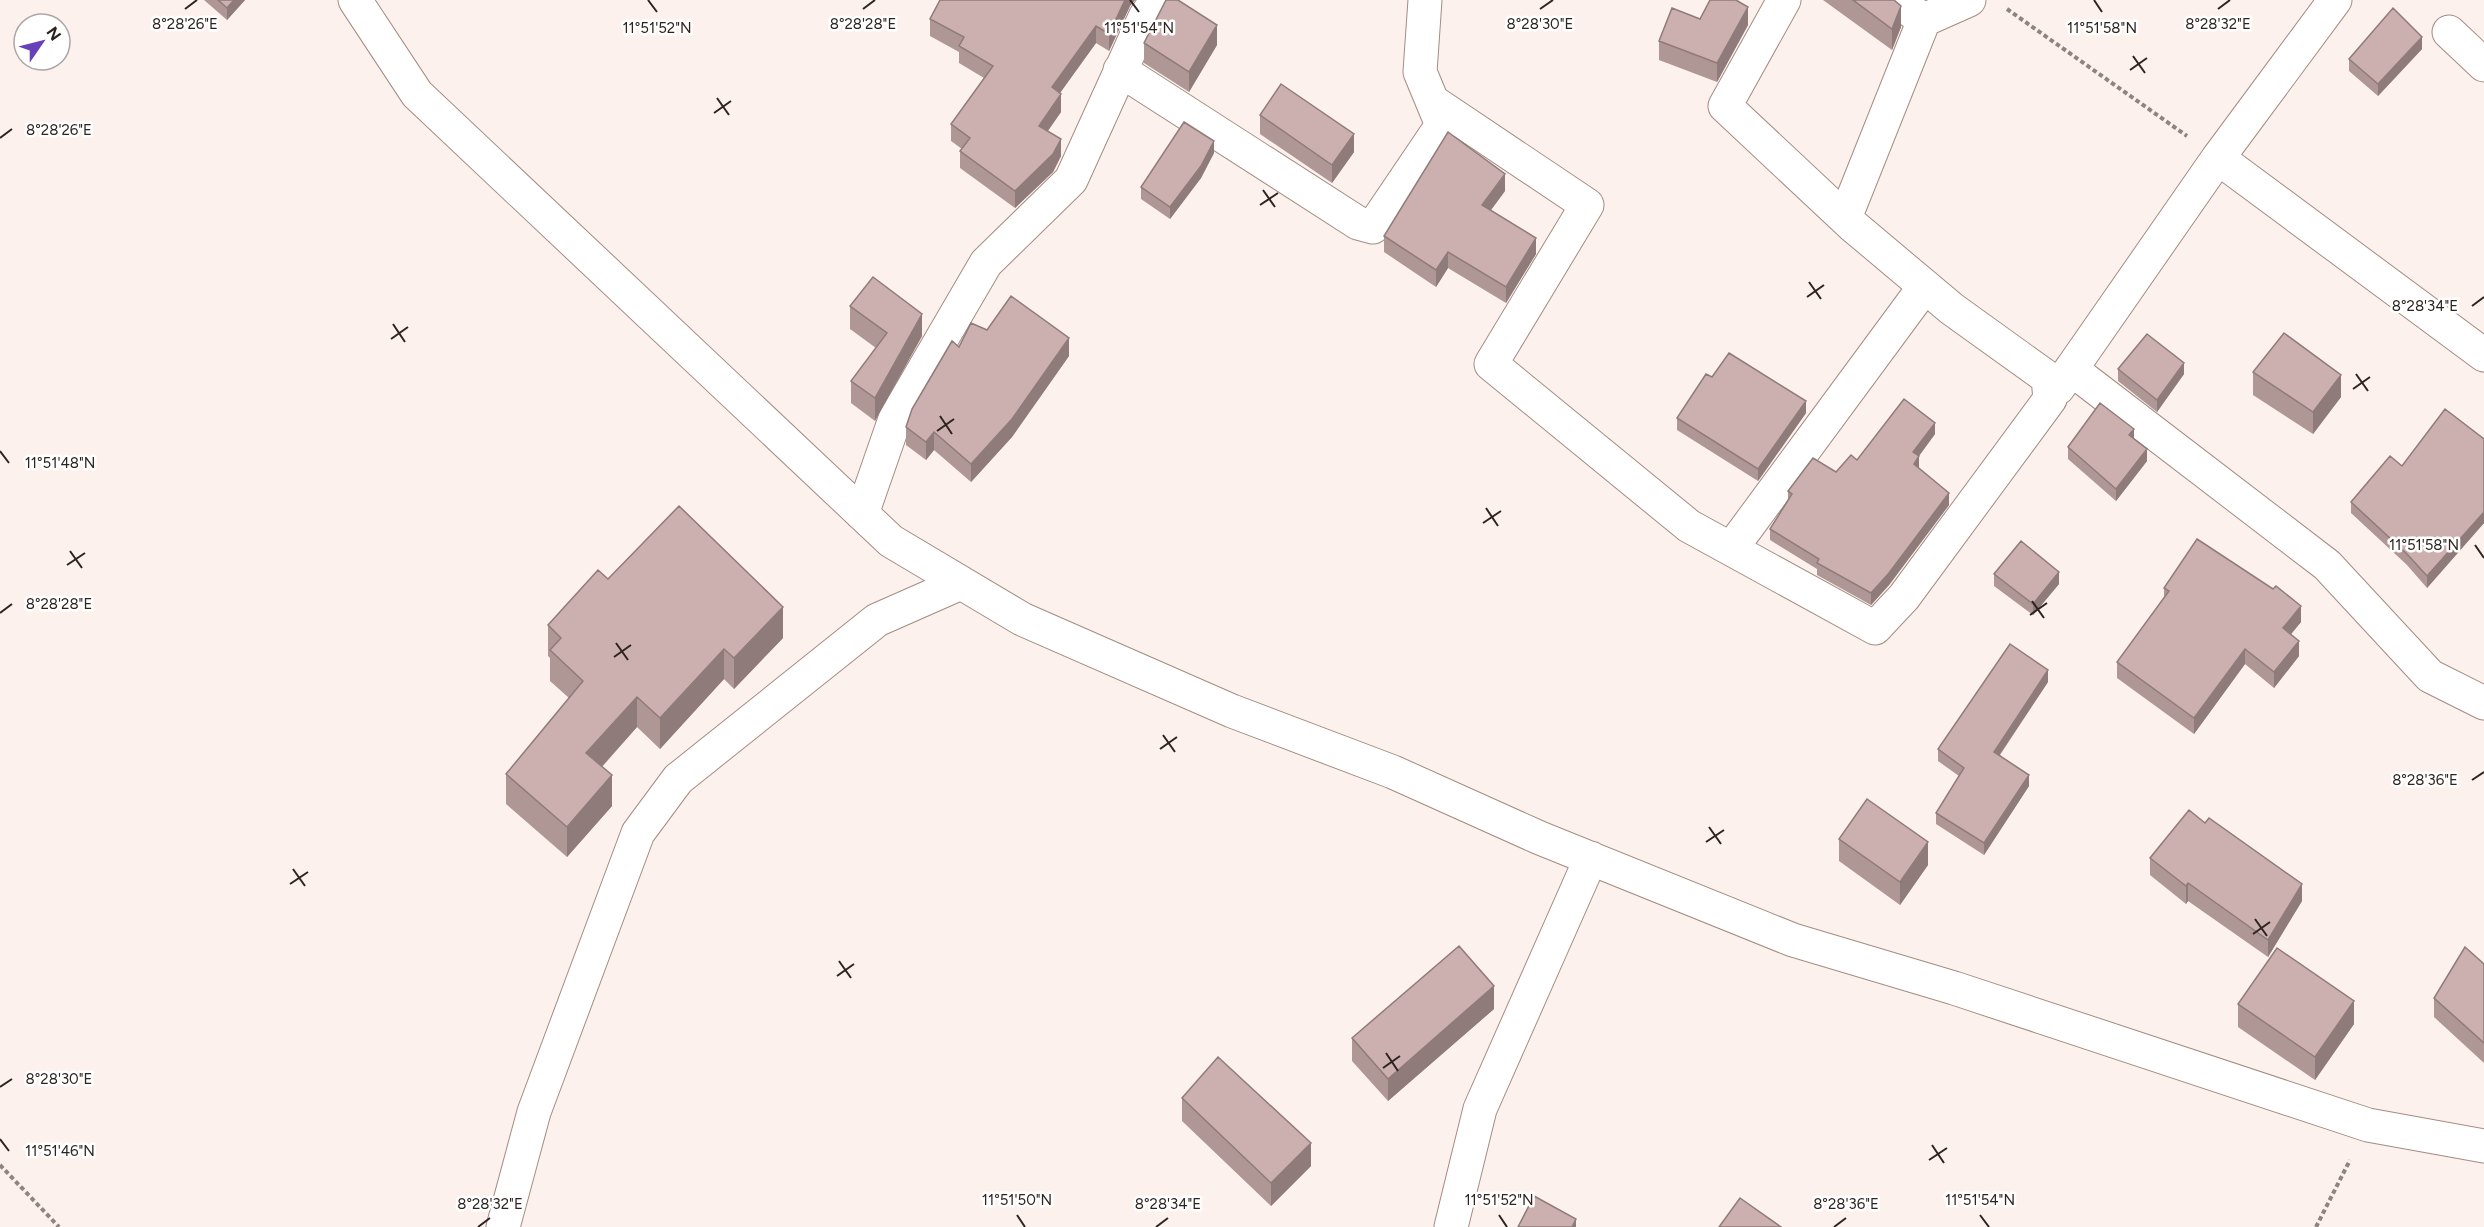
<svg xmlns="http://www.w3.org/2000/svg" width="2484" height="1227" font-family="Figtree,sans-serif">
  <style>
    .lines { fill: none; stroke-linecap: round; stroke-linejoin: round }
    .minor-casing { stroke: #a48c83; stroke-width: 35 }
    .path { stroke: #8e8480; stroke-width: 4; stroke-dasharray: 4.5 3; stroke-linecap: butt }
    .minor { stroke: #fff; stroke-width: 33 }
    .wall { fill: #af9796 }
    .shaded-wall { fill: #8f7b7a }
    .building { fill: #ccb0af; stroke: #8f7b7a; stroke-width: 1.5 }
    .ticks { fill: none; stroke: #2d2420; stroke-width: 2 }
    .ticks-label { font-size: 15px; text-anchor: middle; fill: #2d2420; stroke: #fff; stroke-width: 5; stroke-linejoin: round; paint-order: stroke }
  </style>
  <rect width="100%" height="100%" fill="#fcf1ed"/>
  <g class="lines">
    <g class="minor-casing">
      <path id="minor" d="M355 0 417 94 891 541 1022 619 1232 711 1393 772 1540 838 1793 940 1954 988 2368 1125 2484 1146
        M1895 0 1924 20 1969 0
        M2449 32 2484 65
        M1120 70 1358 223 1373 227 1442 125 1420 72 1425 0
        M1432 101 1587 205 1491 364 1689 526 1875 628 1904 597 2050 399 2048 378 1952 309 1852 225 1725 106 1784 0
        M2218 158 2484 355
        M1845 218 1924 20
        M2071 369 2327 565 2430 676 2484 703
        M2058 388 2218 158 2335 0
        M862 514 895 419 986 263 1071 180 1145 17 1157 0
        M1731 549 1925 286
        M503 1227 534 1112 638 833 678 779 877 620 961 583
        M1451 1227 1480 1109 1591 858"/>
    </g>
    <path class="path" d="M2007 9 2187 136
      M0 1165 59 1227
      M2316 1227 2350 1160"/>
    <use href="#minor" class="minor"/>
  </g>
  <path class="wall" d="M204 0H245L227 20Z
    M940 0H1135L1130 6 1109 51 1096 43 1060 93 1061 112 1048 131 1061 156 1053 172 1015 208 960 168V151L962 149 951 141V124L984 78 959 63V52L930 36V19Z
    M1823 0H1894L1901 27 1892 50Z
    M1748 25 1717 82 1659 60V41Z
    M1144 43 1217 45 1189 92 1144 63Z
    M2422 49 2378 96 2349 71V59Z
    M1260 115 1354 152 1332 183 1260 134Z
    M1214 153 1201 178 1170 219 1141 199V187Z
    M1505 191 1491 210 1536 254 1506 303 1448 268 1436 287 1384 252V236Z
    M850 306 922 336 875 421 851 403V381L876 348 850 329Z
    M987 330 1069 356 1012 437 971 482 934 450 926 460 906 445V427L959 347Z
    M2118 369 2184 374 2157 412 2118 381Z
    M2253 372 2341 397 2313 434 2253 395Z
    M1712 377 1806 413 1758 481 1677 430V418Z
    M1935 434 1919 456V468L1949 505 1889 585 1871 605 1817 575V569L1770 540V529L1788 501V491L1836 472 1857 460Z
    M2134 438 2147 461 2116 501 2068 459V447Z
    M2484 439V523L2427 588 2407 565 2351 513V502L2402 466Z
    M1994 574 2059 584 2033 615 1994 586Z
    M608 579 783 638 734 689 724 679 660 749 637 727 602 767 612 806 567 857 506 804V774L569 698 550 681V658L548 656V625Z
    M2164 588 2301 622 2291 634 2299 656 2274 688 2245 664 2194 734 2117 678V662L2164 599Z
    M2048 682 2000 755 2029 786 1984 855 1936 824V813L1959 776 1938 761V749Z
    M1839 839 1928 865 1900 905 1839 861Z
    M2150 858 2302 901 2268 957 2188 901 2186 904 2150 875Z
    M2484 964V1063L2434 1017V998Z
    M2238 1004 2354 1024 2315 1080 2238 1027Z
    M1494 1009 1388 1101 1352 1061V1038Z
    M1182 1098 1311 1166 1271 1206 1182 1121Z"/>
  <path class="shaded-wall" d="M234 0H245L227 20V8Z
    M1125 0H1135L1130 6 1109 51V34Z
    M1901 6V27L1892 50V29Z
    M1748 7V25L1717 82V63Z
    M1217 25V45L1189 92V72Z
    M1096 26V43L1052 104V87Z
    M2422 37V49L2378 96V84Z
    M1061 94V112L1039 143V126Z
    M1354 134V152L1332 183V165Z
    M1061 139V156L1053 172 1015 208V191Z
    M1214 141V153L1201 178 1170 219V207Z
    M1505 174V191L1482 222V205Z
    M1536 238V254L1506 303V287Z
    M1448 252V268L1436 287V270Z
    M922 314V336L875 421V398Z
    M1069 338V356L1012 437 971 482V464Z
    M2184 363V374L2157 412V400Z
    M2341 375V397L2313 434V412Z
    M1806 401V413L1758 481V469Z
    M1935 423V434L1913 464V452Z
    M2134 429V441L2129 435Z
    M934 432V450L926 460V442Z
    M2147 449V461L2116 501V489Z
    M1919 456V468L1914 476V464Z
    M1949 493V505L1889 585 1871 605V593Z
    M2484 512V523L2427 588V576Z
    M2059 572V584L2033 615V604Z
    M2301 606V622L2283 644V628Z
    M783 607V638L734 689V658Z
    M2299 641V656L2274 688V672Z
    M724 649V679L660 749V718Z
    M2245 649V664L2194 734V718Z
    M2048 670V682L1994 763V752Z
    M637 697V727L586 784V753Z
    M612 775V806L567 857V827Z
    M2029 775V786L1984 855V843Z
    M1928 842V865L1900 905V882Z
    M2188 883V901L2186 904V886Z
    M2302 884V901L2268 957V940Z
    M1494 986V1009L1388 1101V1079Z
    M2354 1001V1024L2315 1080V1057Z
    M1311 1143V1166L1271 1206V1183Z
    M1576 1219V1227H1572Z"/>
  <path class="building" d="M218 0H234L227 8Z
    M940 0H1125L1109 34 1096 26 1052 87 1061 94 1039 126 1061 139 1053 154 1015 191 960 151 970 138 951 124 993 66 959 46 964 37 930 19Z
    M1166 0H1178L1217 25 1189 72 1144 43Z
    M1710 0H1736L1748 7 1717 63 1659 41 1672 8 1700 19Z
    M1853 0H1894L1901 6 1892 29Z
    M2393 8 2422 37 2378 84 2349 59Z
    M1281 84 1354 134 1332 165 1260 115Z
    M1184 122 1214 141 1201 166 1170 207 1141 187Z
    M1448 132 1505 174 1482 205 1536 238 1506 287 1448 252 1436 270 1384 236Z
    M873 277 922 314 875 398 851 381 887 333 850 306Z
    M1011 296 1069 338 1012 419 971 464 934 432 926 442 906 427 912 409 952 341 959 347 971 323 987 330Z
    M2284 333 2341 375 2313 412 2253 372Z
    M2147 334 2184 363 2157 400 2118 369Z
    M1729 353 1806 401 1758 469 1677 418 1706 374 1712 377Z
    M1904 399 1935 423 1913 452 1919 456 1914 464 1949 493 1889 573 1871 593 1817 563 1819 559 1770 529 1792 494 1788 491 1813 458 1836 472 1851 455 1857 460Z
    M2100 403 2134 429 2129 435 2147 449 2116 489 2068 447Z
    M2445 409 2484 439V512L2427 576 2407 554 2351 502 2390 456 2402 466Z
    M679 506 783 607 734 658 724 649 660 718 637 697 586 753 612 775 567 827 506 774 583 681 550 650 561 638 548 625 598 570 608 579Z
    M2197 539 2273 589 2276 586 2301 606 2283 628 2299 641 2274 672 2245 649 2194 718 2117 662 2169 591 2164 588Z
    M2021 541 2059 572 2033 604 1994 574Z
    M2010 644 2048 670 1994 752 2029 775 1984 843 1936 813 1964 768 1938 749Z
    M1867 799 1928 842 1900 882 1839 839Z
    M2189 810 2205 823 2209 818 2302 884 2268 940 2188 883 2186 886 2150 858Z
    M1459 946 1494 986 1388 1079 1352 1038Z
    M2465 947 2484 964V1043L2434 998Z
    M2277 948 2354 1001 2315 1057 2238 1004Z
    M1218 1057 1311 1143 1271 1183 1182 1098Z
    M1534 1196 1576 1219 1572 1227H1518Z
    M1740 1198 1781 1227H1719Z"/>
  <path class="ticks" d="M648 0 657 12M1130 0 1139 12M2094 0 2102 12M185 9 197 0M863 9 875 0M1540 9 1553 0M2218 9 2230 0M2133 56 2145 73M2130 70 2147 58M717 98 729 115M714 113 731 101M0 138 12 129M1263 190 1275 207M1260 205 1278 193M1809 282 1821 299M1807 297 1824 285M2472 306 2484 297M393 324 405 342M391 339 408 327M2356 374 2368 391M2353 389 2370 377M940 416 952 434M937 431 954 419M0 451 9 463M1486 508 1498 526M1483 523 1501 511M2475 545 2484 558M70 551 82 568M67 565 85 553M2032 601 2044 618M0 613 12 604M2030 615 2047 603M616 643 628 660M614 657 631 645M1163 735 1175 752M1160 749 1177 737M2472 780 2484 772M1709 827 1721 844M1706 842 1724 830M293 869 305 886M290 884 308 872M2255 919 2267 936M2253 934 2270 922M839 961 851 978M837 976 854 964M1386 1053 1398 1071M1383 1068 1400 1056M0 1087 12 1079M0 1139 9 1151M1932 1145 1944 1163M1929 1160 1947 1148M1017 1215 1025 1227M1499 1215 1507 1227M1980 1215 1989 1227M478 1227 490 1218M1156 1227 1168 1218M1834 1227 1846 1218"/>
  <g class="ticks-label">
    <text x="2218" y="29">8°28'32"E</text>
    <text x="185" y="29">8°28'26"E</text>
    <text x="863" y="29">8°28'28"E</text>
    <text x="1540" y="29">8°28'30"E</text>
    <text x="657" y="33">11°51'52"N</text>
    <text x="1139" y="33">11°51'54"N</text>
    <text x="2102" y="33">11°51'58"N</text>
    <text x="59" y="135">8°28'26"E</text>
    <text x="2425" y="311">8°28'34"E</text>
    <text x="60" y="468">11°51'48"N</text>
    <text x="2424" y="550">11°51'58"N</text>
    <text x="59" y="609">8°28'28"E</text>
    <text x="2425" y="785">8°28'36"E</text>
    <text x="59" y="1084">8°28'30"E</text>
    <text x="60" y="1156">11°51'46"N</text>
    <text x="1017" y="1205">11°51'50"N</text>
    <text x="1499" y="1205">11°51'52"N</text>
    <text x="1980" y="1205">11°51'54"N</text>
    <text x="490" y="1209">8°28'32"E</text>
    <text x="1168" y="1209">8°28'34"E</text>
    <text x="1846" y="1209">8°28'36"E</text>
  </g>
  <g transform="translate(42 42) rotate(55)"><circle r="28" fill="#ffffff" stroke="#aba7a6" stroke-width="1.5"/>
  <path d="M0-4.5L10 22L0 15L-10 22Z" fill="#6741b9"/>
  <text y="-9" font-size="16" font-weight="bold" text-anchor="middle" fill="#2d2420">N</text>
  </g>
</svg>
